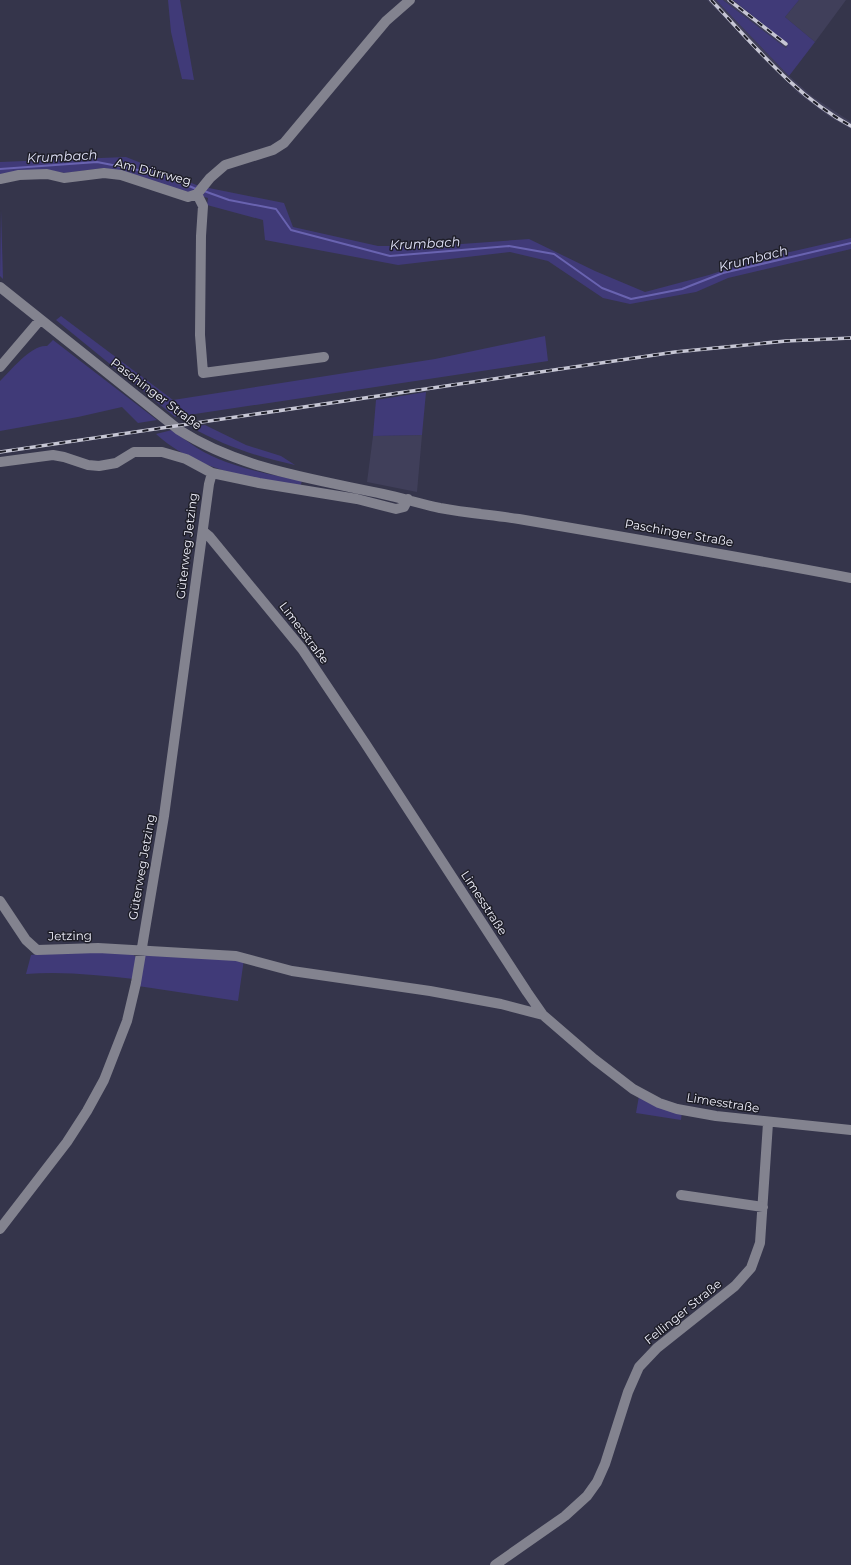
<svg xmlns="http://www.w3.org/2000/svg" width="851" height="1565" font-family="Montserrat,sans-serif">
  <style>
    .built { fill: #403f5a }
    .green { fill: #403a78 }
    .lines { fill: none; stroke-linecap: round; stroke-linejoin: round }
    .stream { stroke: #6963b0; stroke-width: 2 }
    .minor { stroke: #83838f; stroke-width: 10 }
    .rail-casing { stroke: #c6c6d4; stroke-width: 3.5 }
    .rail { stroke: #1e1e28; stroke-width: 2; stroke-dasharray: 6; stroke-linecap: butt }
    .labels { text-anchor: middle; stroke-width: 3; stroke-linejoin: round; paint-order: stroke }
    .street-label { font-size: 12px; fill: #f1f1fd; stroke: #1e1e28 }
    .water-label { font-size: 13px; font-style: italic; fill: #e1e2f8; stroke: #1e1e28 }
  </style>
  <rect width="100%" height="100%" fill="#35354b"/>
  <path class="built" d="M707 0H716L789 76 813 97 851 122V129L830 117 799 94Z
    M723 0H733L788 45 786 48Z
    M799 0H846L815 42 785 17Z
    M422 435 417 492 367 482 373 436Z"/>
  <path class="green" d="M168 0H180L194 80 182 79 171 32Z
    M716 0H723L786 48 788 44 733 0H799L785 17 815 42 789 76Z
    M126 157 199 186 284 203 293 227 378 246H434L529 239 595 271 645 292 709 275 755 260 851 238V249L728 278 696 292 630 304 603 298 548 261 510 252 398 265 265 240 263 220 207 205 208 198 104 168 65 173 47 170 0 174V162Z
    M1 210 3 279 0 276Z
    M61 316 173 400 435 359 545 336 548 361 175 417 56 320Z
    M53 340 157 420 138 423 122 407 78 417 0 431V381C11 370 32 344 47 346Z
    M426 392 422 435 373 436 376 400Z
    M205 425 246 445 281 456 295 465C258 457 224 446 191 427Z
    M172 430C180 436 188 442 197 448 228 467 267 474 302 481L300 487C249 477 197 471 156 434Z
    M62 951 132 954 136 957 134 979C98 975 62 971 26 974L31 955Z
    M144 955 244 959 238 1001 138 986Z
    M639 1096 682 1112 681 1120 636 1113Z"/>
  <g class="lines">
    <path class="stream" d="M0 169 97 162 164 175 196 189
      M204 191 229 200 276 209 291 230 390 256 509 246 554 254 602 288 631 299 682 289 723 273 851 243"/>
    <path class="minor" d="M0 179 19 175 47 174 64 178 104 173 121 175 188 197 197 194 210 178 225 165 273 150 284 143 386 21 410 0
      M197 194 203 206 201 236 200 335 203 373 324 357
      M0 287 179 430C240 469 314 479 383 494 402 498 421 504 440 508 467 513 493 515 519 519 630 538 741 557 851 578
      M0 367 40 320
      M0 462 53 455 64 457 88 465 99 466 116 463 134 452H162L186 459 212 473 259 483 357 499 396 509 404 507 408 499
      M203 531 209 536 302 649 365 743 527 992 543 1015 594 1059 633 1089 659 1103 677 1109 716 1116 851 1130
      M0 901 26 940 37 950 98 948 236 956 292 971 430 991 501 1004 543 1015
      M681 1195 763 1207
      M0 1229 67 1142 87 1111 104 1080 127 1021 136 983 164 816 209 484 212 473
      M495 1565 565 1516 587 1496 597 1482 605 1464 628 1392 639 1367 657 1348 735 1286 751 1268 760 1243 768 1123"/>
    <g class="rail-casing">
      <path id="rail" d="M711 0C754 45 795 96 851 126
        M729 0 786 44
        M0 452 675 352 786 341 851 338"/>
    </g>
    <use href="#rail" class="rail"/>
  </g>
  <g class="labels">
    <g class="street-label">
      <text transform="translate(153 172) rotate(14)" y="4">Am Dürrweg</text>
      <text transform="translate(156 394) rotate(37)" y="4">Paschinger Straße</text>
      <text transform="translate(679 533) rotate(10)" y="4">Paschinger Straße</text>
      <text transform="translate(187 546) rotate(-83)" y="4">Güterweg Jetzing</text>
      <text transform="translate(304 633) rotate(53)" y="4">Limesstraße</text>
      <text transform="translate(142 867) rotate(-80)" y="4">Güterweg Jetzing</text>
      <text transform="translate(484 903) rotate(57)" y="4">Limesstraße</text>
      <text transform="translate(70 936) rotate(-1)" y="4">Jetzing</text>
      <text transform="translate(723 1103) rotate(9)" y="4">Limesstraße</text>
      <text transform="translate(683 1312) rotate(-39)" y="4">Fellinger Straße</text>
    </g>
    <g class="water-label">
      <text transform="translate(62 156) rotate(-3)" y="5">Krumbach</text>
      <text transform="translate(425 243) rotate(-3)" y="5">Krumbach</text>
      <text transform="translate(753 258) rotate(-14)" y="5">Krumbach</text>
    </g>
  </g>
</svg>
